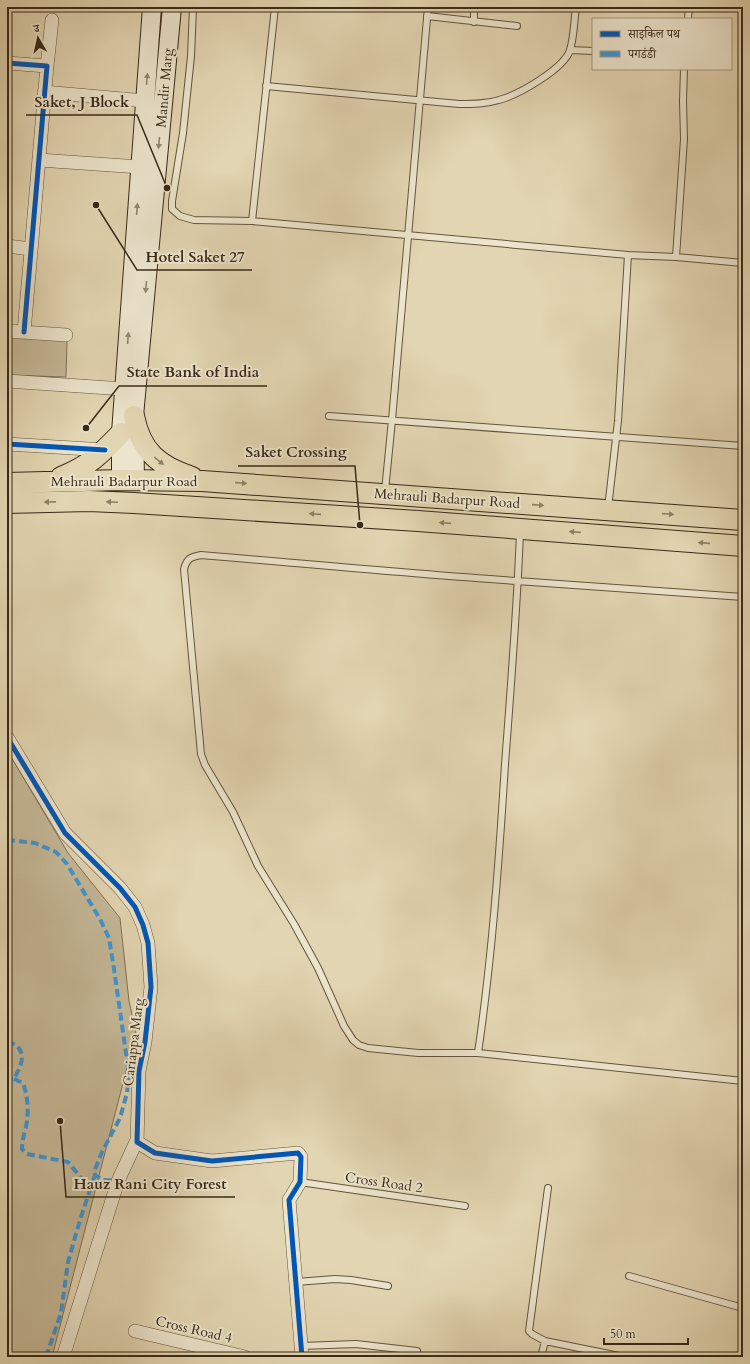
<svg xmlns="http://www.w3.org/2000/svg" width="750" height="1364" font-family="Cardo,'Noto Serif Devanagari',serif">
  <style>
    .green { fill: #c5b897; stroke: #7f7158 }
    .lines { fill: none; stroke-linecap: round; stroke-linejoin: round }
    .lane-casing { stroke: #63553e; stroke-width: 8 }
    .street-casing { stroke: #63553e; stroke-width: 14 }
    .secondary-casing { stroke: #392a18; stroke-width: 20 }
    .primary-casing { stroke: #392a18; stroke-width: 22 }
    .lane { stroke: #ece4cc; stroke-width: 6 }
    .street { stroke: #ece4cc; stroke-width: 13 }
    .secondary { stroke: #ece4cc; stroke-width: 18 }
    .primary { stroke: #e2d5b1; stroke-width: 20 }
    .quiet { stroke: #3e96d4; stroke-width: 4; stroke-dasharray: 8 4; stroke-linecap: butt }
    .cycleway-casing { stroke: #ece4cc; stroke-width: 8 }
    .cycleway { stroke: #0057b8; stroke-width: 5 }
    .oneway { fill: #928772 }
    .oneway2 { fill: #8e8064 }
    .labels { text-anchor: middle; stroke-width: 4; stroke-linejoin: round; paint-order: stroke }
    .street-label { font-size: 14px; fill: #392a18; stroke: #ece4cc }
    .leader { fill: none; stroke: #392a18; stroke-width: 1.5 }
    .callout-dot { fill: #392a18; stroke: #ece4cc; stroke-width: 1.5 }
    .callout-label { font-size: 15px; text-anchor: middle; font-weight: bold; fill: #392a18; stroke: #ece4cc; stroke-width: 4; stroke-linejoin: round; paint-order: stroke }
  </style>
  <rect width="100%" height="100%" fill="#e2d5b1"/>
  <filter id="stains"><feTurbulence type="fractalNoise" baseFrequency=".005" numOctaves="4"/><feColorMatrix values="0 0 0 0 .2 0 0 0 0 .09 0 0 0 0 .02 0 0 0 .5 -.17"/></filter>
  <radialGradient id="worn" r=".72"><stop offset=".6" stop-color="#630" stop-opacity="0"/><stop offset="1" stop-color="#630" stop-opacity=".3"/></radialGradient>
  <path class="green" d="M7 336 67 340 66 377 7 375Z
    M7 750 68 853 120 918 129 1001 136 1033 52 1357H7Z"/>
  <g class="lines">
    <g class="lane-casing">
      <path id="lane" d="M193 7 191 56 183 133 172 201V209L180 216 194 220 252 221 628 255 676 257 684 139 683 101 684 69
        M427 16 517 26
        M688 19 689 7
        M474 22V7
        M570 50 593 51
        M266 86 459 104C473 104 486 104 499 100 518 95 564 69 570 50 574 37 574 21 576 7
        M252 221 275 7
        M676 257 743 263
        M329 416 743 446
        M385 491 392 420 428 7
        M608 508 618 421 628 255
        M743 597C668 591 592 587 517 581 412 574 307 564 201 555 191 557 187 558 184 569L201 754 205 765 233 812 258 866 294 924 318 968 344 1026 353 1040 359 1045 368 1048 418 1053H478L743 1081
        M478 1053C492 957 499 861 505 764 511 687 517 610 520 532
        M300 1182 465 1206
        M548 1188 529 1331 532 1334 545 1341 624 1357
        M629 1276 743 1308
        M296 1282 335 1279 351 1280 388 1286
        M301 1346 356 1344 417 1351
        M541 1357 545 1341"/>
    </g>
    <g class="street-casing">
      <path id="street" d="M7 63 47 66 24 332
        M47 66 52 20
        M44 92 145 101
        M39 160 140 167
        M7 246 31 249
        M7 331 66 335
        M7 381 124 389
        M7 444 105 450
        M7 737 65 833 120 888 135 907 143 925 148 943 151 987 145 1042 139 1071 137 1142 155 1153 212 1161 298 1153 301 1157 300 1182 289 1200 302 1357
        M135 1331 245 1357
        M63 1357 118 1181 137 1140"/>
    </g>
    <g class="secondary-casing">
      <path id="secondary" d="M121 480V433L152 7
        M135 481 134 416 172 7"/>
    </g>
    <g class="primary-casing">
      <path id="primary" d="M134 416C141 452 159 466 192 477
        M61 477C89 466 101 454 121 433
        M7 483 121 480 202 481 743 520
        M7 503 89 501 134 503 418 521 743 546"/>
    </g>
    <use href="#lane" class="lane"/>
    <use href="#street" class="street"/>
    <use href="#secondary" class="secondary"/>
    <use href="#primary" class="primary"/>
    <path class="quiet" d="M7 840 35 843 56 852 67 864 100 919 109 938 114 969 129 1074 127 1093 120 1118 102 1152 94 1172 95 1175 103 1180 118 1181
      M7 1042C10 1043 14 1044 16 1045 28 1055 19 1069 14 1079H7
      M14 1079 23 1083C28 1097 29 1112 26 1127 24 1135 22 1141 22 1149L27 1154 68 1162 90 1189
      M46 1357 61 1313 68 1262 80 1220 95 1175"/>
    <g class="cycleway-casing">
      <path id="cycleway" d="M7 63 47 66 24 332
        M7 444 105 450
        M7 737 65 833 120 888 135 907 143 925 148 943 151 987 145 1042 139 1071 137 1142 155 1153 212 1161 298 1153 301 1157 300 1182 289 1200 302 1357"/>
    </g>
    <use href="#cycleway" class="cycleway"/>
  </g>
  <defs><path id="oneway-solid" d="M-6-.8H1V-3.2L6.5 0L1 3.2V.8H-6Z"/></defs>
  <g class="oneway">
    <use href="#oneway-solid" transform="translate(147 79) rotate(-85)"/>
    <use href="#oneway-solid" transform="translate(159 143) rotate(95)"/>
    <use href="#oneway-solid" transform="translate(137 209) rotate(-86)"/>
    <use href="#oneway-solid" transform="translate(146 287) rotate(95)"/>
    <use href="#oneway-solid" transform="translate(128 338) rotate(-86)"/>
  </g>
  <g class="oneway2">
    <use href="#oneway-solid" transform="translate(159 461) rotate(39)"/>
    <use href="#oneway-solid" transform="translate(241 483) rotate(4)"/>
    <use href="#oneway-solid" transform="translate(50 502) rotate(179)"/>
    <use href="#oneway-solid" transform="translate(112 502) rotate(-178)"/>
    <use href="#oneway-solid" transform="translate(538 505) rotate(4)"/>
    <use href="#oneway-solid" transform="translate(315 514) rotate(-176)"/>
    <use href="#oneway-solid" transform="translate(668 514) rotate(4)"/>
    <use href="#oneway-solid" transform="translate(445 523) rotate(-176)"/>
    <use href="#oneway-solid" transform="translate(575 532) rotate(-175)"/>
    <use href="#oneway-solid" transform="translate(704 543) rotate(-175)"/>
  </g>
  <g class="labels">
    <g class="street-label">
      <text transform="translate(164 88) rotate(-85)" y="5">Mandir Marg</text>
      <text x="124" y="486">Mehrauli Badarpur Road</text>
      <text transform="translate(447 498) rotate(4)" y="5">Mehrauli Badarpur Road</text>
      <text transform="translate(133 1042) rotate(-83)" y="5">Cariappa Marg</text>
      <text transform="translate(384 1182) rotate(8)" y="5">Cross Road 2</text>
      <text transform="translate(194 1329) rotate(13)" y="5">Cross Road 4</text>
    </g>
  </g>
  <path class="leader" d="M167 188L137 115H26M96 205L137 270H252M86 428L119 386H267M360 525L355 466H238M60 1121L66 1197H235"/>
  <g class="callout-dot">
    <circle cx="167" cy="188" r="4"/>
    <circle cx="96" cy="205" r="4"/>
    <circle cx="86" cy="428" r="4"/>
    <circle cx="360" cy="525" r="4"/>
    <circle cx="60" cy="1121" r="4"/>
  </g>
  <g class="callout-label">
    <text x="82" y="107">Saket, J Block</text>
    <text x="195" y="262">Hotel Saket 27</text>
    <text x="193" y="377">State Bank of India</text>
    <text x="296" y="457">Saket Crossing</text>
    <text x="150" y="1189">Hauz Rani City Forest</text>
  </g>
  <rect width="750" height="1364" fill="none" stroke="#e2d5b1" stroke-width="24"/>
  <rect x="8" y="8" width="734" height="1348" fill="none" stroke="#392a18" stroke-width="2"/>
  <rect x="12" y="12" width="726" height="1340" fill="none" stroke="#392a18"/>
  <rect x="592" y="18" width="140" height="52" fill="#ece4cc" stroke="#a49a84"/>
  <rect x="600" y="31" width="20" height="6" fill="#0057b8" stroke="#a49a84"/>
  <text x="628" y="38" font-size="12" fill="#392a18">साइकिल पथ</text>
  <rect x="600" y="51" width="20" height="6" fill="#3e96d4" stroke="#a49a84"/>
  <text x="628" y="58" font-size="12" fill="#392a18">पगडंडी</text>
  <g transform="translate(38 38) rotate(351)" stroke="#ece4cc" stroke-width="3" paint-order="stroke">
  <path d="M0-3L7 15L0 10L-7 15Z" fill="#392a18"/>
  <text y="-6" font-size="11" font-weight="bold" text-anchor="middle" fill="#392a18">उ</text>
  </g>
  <path d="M604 1338v6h84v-6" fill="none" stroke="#392a18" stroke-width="2"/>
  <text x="610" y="1338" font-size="12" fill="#392a18" stroke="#ece4cc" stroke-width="3" paint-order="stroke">50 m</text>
  <rect width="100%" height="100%" filter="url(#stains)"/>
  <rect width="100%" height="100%" fill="url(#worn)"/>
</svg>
